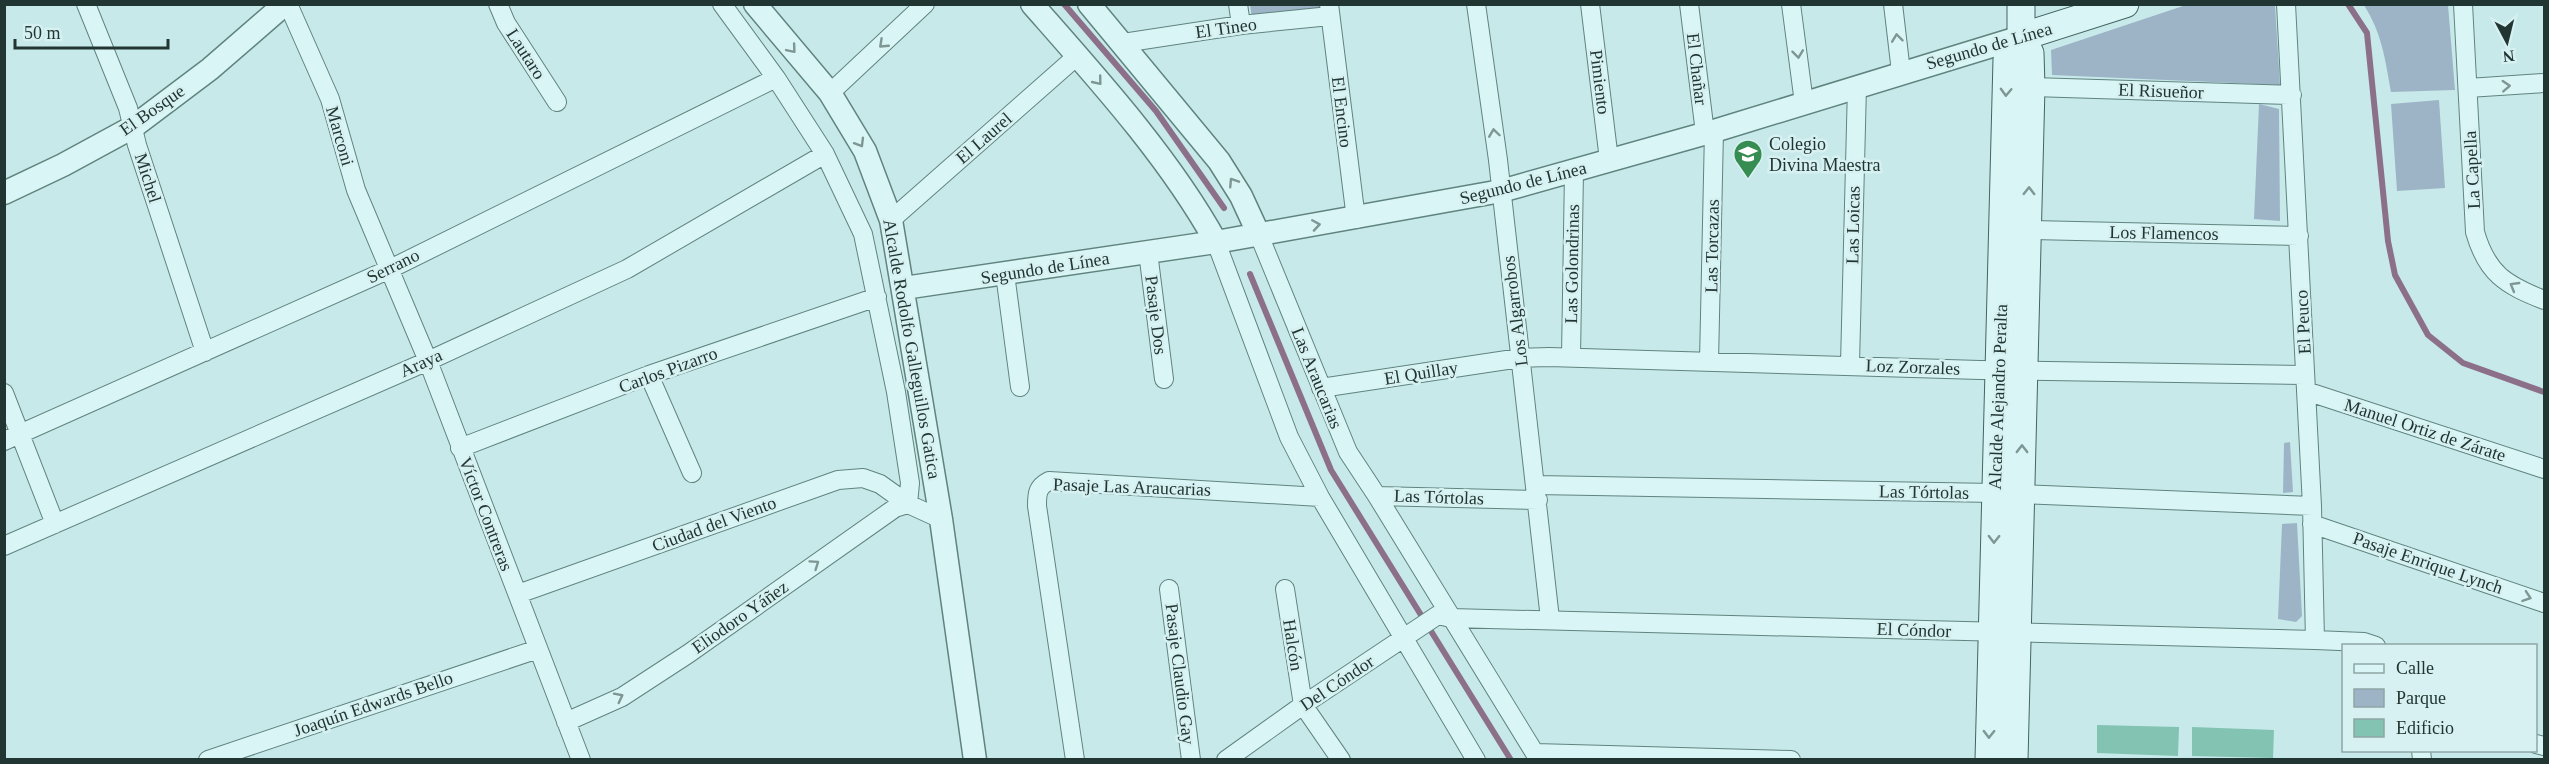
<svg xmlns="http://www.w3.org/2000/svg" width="2549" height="764" font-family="'Times New Roman',serif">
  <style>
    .green { fill: #9db4c7 }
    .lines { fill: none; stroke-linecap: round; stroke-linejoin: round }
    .stream { stroke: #8c708a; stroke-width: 6 }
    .building { fill: #82c3b2 }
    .minor-casing { stroke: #5f847e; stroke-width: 20 }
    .tertiary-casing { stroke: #5f847e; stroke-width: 25 }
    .secondary-casing { stroke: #42655f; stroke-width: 29 }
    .minor { stroke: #daf5f5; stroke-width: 18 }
    .tertiary { stroke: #daf5f5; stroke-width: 22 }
    .secondary { stroke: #daf5f5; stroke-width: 27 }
    .oneway { stroke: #7e9694 }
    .labels { text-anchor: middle; stroke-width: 5; stroke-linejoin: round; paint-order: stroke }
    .street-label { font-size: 18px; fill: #213632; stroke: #d7f1f2 }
    .poi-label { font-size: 18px; fill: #213632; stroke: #d7f1f2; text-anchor: start }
  </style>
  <rect width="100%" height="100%" fill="#c8e9ea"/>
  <path class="green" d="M1250 5H1322L1323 11 1252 18Z
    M2186 5H2275L2280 85 2052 75 2051 50Z
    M2364 5H2448L2455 90 2391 92C2385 58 2382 34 2364 5Z
    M2439 100 2445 188 2397 191 2391 104Z
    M2259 104 2279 109 2280 221 2254 219Z
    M2290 442 2293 492 2283 493 2284 443Z
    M2297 523 2302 616 2296 622 2278 619 2282 524Z"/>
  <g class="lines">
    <path class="stream" d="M1064 4 1156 111 1224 208
      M2348 4 2367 33 2388 241 2395 275 2428 335 2463 363 2544 392
      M1250 274 1331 470 1511 760"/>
  </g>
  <path class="building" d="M2097 725 2179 727 2178 756 2097 753Z
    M2192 727 2274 730 2273 758 2192 756Z"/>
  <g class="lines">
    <g class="minor-casing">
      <path id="minor" d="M86 4 128 108 137 145 205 352
        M288 4 330 99 356 190 428 361 581 760
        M498 4 506 23 557 102
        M722 4 776 78 825 154 863 234 896 392 910 483 908 504
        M1238 4 1241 25
        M1329 4 1356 219
        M1476 4 1498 160 1550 619
        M1590 4 1609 160
        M1689 4 1705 133
        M1791 4 1804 103
        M1893 4 1901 72
        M2286 4 2312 506 2315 640
        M2463 4 2475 232C2487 274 2506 285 2544 300
        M1123 43 1241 25 1330 16
        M2031 87 2292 95
        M2468 88 2544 83
        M830 93 925 4
        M891 220 1077 56
        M2029 230 2299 236
        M1259 235 1348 452 1377 496 1539 760
        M1216 242 1289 437 1320 497 1476 760
        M1148 252 1164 379
        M1005 274 1020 387
        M1571 357 1574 171
        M1709 362 1714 131
        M1850 364 1857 86
        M649 375 692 473
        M1321 388 1520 358 1549 357 1980 370 2305 375
        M2306 391 2544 469
        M4 393 55 524
        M4 441 390 269 776 78
        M460 448 649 375 877 297
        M1536 485 1995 493 2312 506
        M1377 496 1538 500
        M2312 524 2544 603
        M4 546 428 361 627 269 825 154
        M1169 589 1191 760
        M1285 589 1303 705 1341 760
        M518 594 838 480 863 478 880 484 908 504 941 519
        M566 722 622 697 688 654 895 508 908 504
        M2536 744 2544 746
        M2421 750 2422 760
        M1535 753 1791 760
        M208 760 538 649
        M1075 760 1037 506C1037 494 1037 487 1049 481L1320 497
        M1226 760 1303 705 1438 615 1451 618 2315 640 2364 642 2376 646"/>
    </g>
    <g class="tertiary-casing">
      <path id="tertiary" d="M755 4 830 93 865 151 891 220 941 519 975 760
        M1032 4C1097 78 1169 157 1216 242
        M1089 4 1219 161 1241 196 1259 235
        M4 193 63 165 133 127 210 69 285 4
        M904 288 1216 242 1501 191 1714 131 2021 37"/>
    </g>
    <g class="secondary-casing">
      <path id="secondary" d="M2021 37 2125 4
        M1989 760 2007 59 2021 37V4
        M2014 760 2031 87 2030 53 2021 37"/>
    </g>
    <use href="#minor" class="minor"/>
    <use href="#tertiary" class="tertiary"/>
    <use href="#secondary" class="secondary"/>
  </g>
  <defs><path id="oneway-chevron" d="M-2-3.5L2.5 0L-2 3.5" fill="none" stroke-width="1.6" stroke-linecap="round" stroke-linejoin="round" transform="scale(1.5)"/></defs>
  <g class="oneway">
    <use href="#oneway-chevron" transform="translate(1897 38) rotate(-97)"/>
    <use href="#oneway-chevron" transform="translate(883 44) rotate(137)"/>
    <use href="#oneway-chevron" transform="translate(792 49) rotate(50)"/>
    <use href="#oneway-chevron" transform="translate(1798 54) rotate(83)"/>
    <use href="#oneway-chevron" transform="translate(1098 81) rotate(51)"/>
    <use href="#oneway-chevron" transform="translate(2506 86) rotate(-3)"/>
    <use href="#oneway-chevron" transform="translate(2006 92) rotate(92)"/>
    <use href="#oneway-chevron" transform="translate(1494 133) rotate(-98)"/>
    <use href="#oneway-chevron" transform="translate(860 143) rotate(59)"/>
    <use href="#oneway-chevron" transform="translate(1233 182) rotate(-123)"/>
    <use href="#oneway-chevron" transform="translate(2029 191) rotate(-89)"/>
    <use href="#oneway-chevron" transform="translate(1316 225) rotate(-9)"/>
    <use href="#oneway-chevron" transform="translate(2514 286) rotate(-150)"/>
    <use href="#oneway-chevron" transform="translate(2022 449) rotate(-90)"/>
    <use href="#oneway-chevron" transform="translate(1994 539) rotate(91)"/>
    <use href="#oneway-chevron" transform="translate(815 564) rotate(-35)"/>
    <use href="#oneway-chevron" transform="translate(2527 597) rotate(19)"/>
    <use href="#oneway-chevron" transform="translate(619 697) rotate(-27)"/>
    <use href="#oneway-chevron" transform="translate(1989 734) rotate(91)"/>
  </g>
  <defs>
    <g id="school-pin" transform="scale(1.5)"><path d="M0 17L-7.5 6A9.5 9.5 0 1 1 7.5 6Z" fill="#368c51" stroke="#d7f1f2"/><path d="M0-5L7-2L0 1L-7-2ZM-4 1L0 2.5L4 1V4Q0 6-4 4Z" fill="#fff"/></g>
  </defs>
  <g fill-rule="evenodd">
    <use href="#school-pin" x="1748" y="154"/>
  </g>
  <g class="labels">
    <g class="street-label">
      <text transform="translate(1226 28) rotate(-8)" y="6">El Tineo</text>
      <text transform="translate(1989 46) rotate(-16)" y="6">Segundo de Línea</text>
      <text transform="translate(526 54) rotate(57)" y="6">Lautaro</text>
      <text transform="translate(1697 69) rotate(83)" y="6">El Chañar</text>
      <text transform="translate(1600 82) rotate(83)" y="6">Pimiento</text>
      <text transform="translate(2161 91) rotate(2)" y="6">El Risueñor</text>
      <text transform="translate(152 110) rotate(-35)" y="6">El Bosque</text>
      <text transform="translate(1342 112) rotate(83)" y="6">El Encino</text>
      <text transform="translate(340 136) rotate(74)" y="6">Marconi</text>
      <text transform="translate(984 138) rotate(-41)" y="6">El Laurel</text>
      <text transform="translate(2472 170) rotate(-93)" y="6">La Capella</text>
      <text transform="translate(148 178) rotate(72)" y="6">Michel</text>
      <text transform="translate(1523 183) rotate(-14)" y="6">Segundo de Línea</text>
      <text transform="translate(1853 225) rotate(-89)" y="6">Las Loicas</text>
      <text transform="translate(2164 233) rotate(1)" y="6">Los Flamencos</text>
      <text transform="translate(1712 246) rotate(-89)" y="6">Las Torcazas</text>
      <text transform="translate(1572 264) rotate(-89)" y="6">Las Golondrinas</text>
      <text transform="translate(393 266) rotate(-26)" y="6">Serrano</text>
      <text transform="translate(1045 268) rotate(-9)" y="6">Segundo de Línea</text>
      <text transform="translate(1515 311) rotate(-97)" y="6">Los Algarrobos</text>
      <text transform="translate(1156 315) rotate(83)" y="6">Pasaje Dos</text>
      <text transform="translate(2303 322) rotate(-93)" y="6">El Peuco</text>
      <text transform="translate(912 349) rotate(80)" y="6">Alcalde Rodolfo Galleguillos Gatica</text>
      <text transform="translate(421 363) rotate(-24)" y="6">Araya</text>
      <text transform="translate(1913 367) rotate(2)" y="6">Loz Zorzales</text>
      <text transform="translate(668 370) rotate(-20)" y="6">Carlos Pizarro</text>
      <text transform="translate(1421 373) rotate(-9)" y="6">El Quillay</text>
      <text transform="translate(1317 378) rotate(68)" y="6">Las Araucarias</text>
      <text transform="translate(1998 397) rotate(-88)" y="6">Alcalde Alejandro Peralta</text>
      <text transform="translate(2425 430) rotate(18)" y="6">Manuel Ortiz de Zárate</text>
      <text transform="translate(1132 487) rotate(2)" y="6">Pasaje Las Araucarias</text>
      <text transform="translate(1924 492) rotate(1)" y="6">Las Tórtolas</text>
      <text transform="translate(1439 497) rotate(2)" y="6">Las Tórtolas</text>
      <text transform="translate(486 514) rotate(69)" y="6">Víctor Contreras</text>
      <text transform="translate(714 524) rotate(-20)" y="6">Ciudad del Viento</text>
      <text transform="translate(2428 563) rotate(19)" y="6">Pasaje Enrique Lynch</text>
      <text transform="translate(740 617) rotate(-35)" y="6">Eliodoro Yáñez</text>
      <text transform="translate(1914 630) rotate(2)" y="6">El Cóndor</text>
      <text transform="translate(1293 645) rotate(81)" y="6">Halcón</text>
      <text transform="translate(1180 674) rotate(83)" y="6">Pasaje Claudio Gay</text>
      <text transform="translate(1337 683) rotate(-34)" y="6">Del Cóndor</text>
      <text transform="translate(373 704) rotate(-19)" y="6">Joaquín Edwards Bello</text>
    </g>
    <g class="poi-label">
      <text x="1769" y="150">Colegio<tspan x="1769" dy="21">Divina Maestra</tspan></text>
    </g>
  </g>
  <rect width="2549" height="764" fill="none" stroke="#213632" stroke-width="12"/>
  <rect x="2342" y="644" width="195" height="108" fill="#d7f1f2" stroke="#8ea6a5" stroke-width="1.5"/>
  <rect x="2354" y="664" width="30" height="9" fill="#daf5f5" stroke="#8ea6a5" stroke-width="1.5"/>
  <text x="2396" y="674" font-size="18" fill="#213632">Calle</text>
  <rect x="2354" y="689" width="30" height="18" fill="#9db4c7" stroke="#8ea6a5" stroke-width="1.5"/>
  <text x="2396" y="704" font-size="18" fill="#213632">Parque</text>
  <rect x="2354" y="719" width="30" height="18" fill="#82c3b2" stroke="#8ea6a5" stroke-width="1.5"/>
  <text x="2396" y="734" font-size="18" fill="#213632">Edificio</text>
  <g transform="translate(2507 42) rotate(173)" stroke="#d7f1f2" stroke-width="4.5" paint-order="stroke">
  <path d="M0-4.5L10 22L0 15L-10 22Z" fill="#213632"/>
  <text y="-9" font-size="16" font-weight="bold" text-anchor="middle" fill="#213632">N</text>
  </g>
  <path d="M15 39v9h153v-9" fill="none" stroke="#213632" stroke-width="3"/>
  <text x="24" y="39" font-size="18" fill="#213632" stroke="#d7f1f2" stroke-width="4.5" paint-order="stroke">50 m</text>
</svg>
